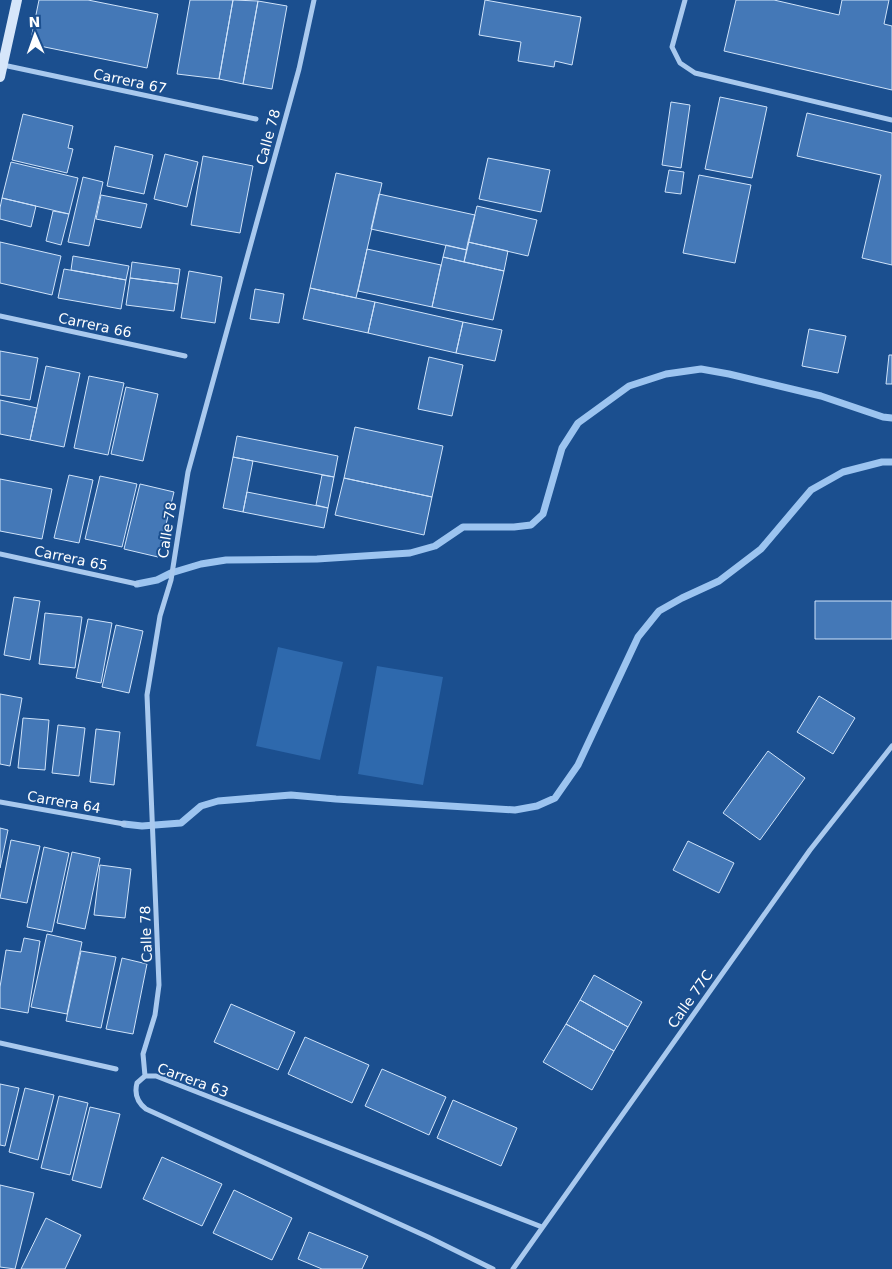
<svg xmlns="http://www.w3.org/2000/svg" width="892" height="1269" font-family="'DejaVu Sans',sans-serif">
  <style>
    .green { fill: #2e69ad }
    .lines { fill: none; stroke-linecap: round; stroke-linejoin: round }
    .stream { stroke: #9cc4f0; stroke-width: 7 }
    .building { fill: #4478b7; stroke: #cfe3fa }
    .street { stroke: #a9c9ee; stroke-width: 5 }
    .secondary { stroke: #d6e6fa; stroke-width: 10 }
    .labels { text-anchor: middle; stroke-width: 4; stroke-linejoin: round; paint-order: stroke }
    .street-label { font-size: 14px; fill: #fff; stroke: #1b4f8f }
  </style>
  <rect width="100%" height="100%" fill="#1b4f8f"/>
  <path class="green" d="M278 647 343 662 320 760 256 746Z
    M377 666 443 677 423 785 358 774Z"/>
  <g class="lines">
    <path class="stream" d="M137 584 157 580 171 573 201 564 226 560 317 559 410 553 435 546 463 527H514L531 525 543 514 562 448 578 423 629 386 666 374 701 369 729 374 821 396 883 417 892 418
      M124 824 142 826 181 823 201 806 218 801 291 795 336 799 515 810 537 806 555 798 578 765 638 637 659 611 682 598 719 581 761 549 811 490 843 472 882 462H892"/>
  </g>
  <path class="building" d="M39 0H88L158 14 147 68 30 44Z
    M190 0H233L219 79 177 74Z
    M233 0 258 1 243 84 219 79Z
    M485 0 581 17 572 65 555 61 554 67 518 61 521 42 479 35Z
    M736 0H774L839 15 842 0H889L884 24 892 26V90L724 51Z
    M258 1 287 6 272 89 243 84Z
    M720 97 767 107 752 178 705 169Z
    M671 102 690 105 681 168 662 165Z
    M807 113 892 133V265L862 258 881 175 797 156Z
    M23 114 73 126 68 148 73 149 67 173 12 160Z
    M115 146 153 155 144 194 107 186Z
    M165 154 198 162 187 207 154 199Z
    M203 156 253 166 240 233 191 225Z
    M488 158 550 170 541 212 479 199Z
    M11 162 78 178 69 214 2 198Z
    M669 170 684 172 681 194 665 192Z
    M336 173 382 183 356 298 310 288Z
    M699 175 751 185 735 263 683 253Z
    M83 177 103 182 89 246 68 242Z
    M379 194 475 215 467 250 371 229Z
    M101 195 147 204 141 228 96 219Z
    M2 198 36 206 31 227 0 219V208Z
    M477 206 537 220 528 256 468 242Z
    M53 211 69 214 61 245 46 241Z
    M0 242 61 256 52 295 0 283Z
    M468 242 508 251 504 271 464 262Z
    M446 245 467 250 464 262 443 257Z
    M367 249 441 265 432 307 358 291Z
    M73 256 129 266 126 280 71 270Z
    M443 257 504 271 493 320 432 307Z
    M132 262 180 269 178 284 130 278Z
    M64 269 126 280 121 309 58 298Z
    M189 271 222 277 215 323 181 318Z
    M130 278 178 284 174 311 126 305Z
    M310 288 375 302 368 333 303 319Z
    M255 289 284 294 279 323 250 319Z
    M375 302 463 322 456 353 368 333Z
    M463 322 502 330 495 361 456 353Z
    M809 329 846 336 838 373 802 366Z
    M0 351 38 358 30 400 0 395Z
    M889 355H892V384H886Z
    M429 357 463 365 452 416 418 409Z
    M46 366 80 373 64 447 30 440Z
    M89 376 124 383 108 455 74 448Z
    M126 387 158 394 143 461 111 454Z
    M0 400 37 408 30 440 0 434Z
    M355 427 443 446 432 497 344 478Z
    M237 436 338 456 334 477 233 457Z
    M233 457 253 461 243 512 223 508Z
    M69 475 93 480 79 543 54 538Z
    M322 475 334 477 328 508 316 505Z
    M100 476 137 484 122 547 85 539Z
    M344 478 432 497 424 535 335 515Z
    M0 479 52 489 42 539 0 531Z
    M140 484 174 492 158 557 124 549Z
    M247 492 328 508 324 528 243 512Z
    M14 597 40 601 30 660 4 655Z
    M815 601H892V639H815Z
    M45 613 82 617 75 668 39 664Z
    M88 619 112 623 101 683 76 678Z
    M116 625 143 631 129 693 102 687Z
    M0 694 22 698 10 766 0 764Z
    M819 696 855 718 833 754 797 732Z
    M23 718 49 720 45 770 18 768Z
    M58 725 85 728 79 776 52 773Z
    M96 729 120 732 114 785 90 782Z
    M768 751 805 778 760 840 723 813Z
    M0 828 8 830 0 868Z
    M11 840 40 846 27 903 0 898Z
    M688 841 734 863 719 893 673 870Z
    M44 847 69 853 52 932 27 927Z
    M72 852 100 858 85 929 57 923Z
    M100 865 131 869 125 918 94 915Z
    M47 934 82 942 67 1014 31 1007Z
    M24 938 40 941 28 1013 0 1008V987L6 950 21 952Z
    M81 951 116 957 101 1028 66 1021Z
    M122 958 147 964 133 1034 106 1029Z
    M594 975 642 1002 628 1027 580 1000Z
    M580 1000 628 1027 614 1051 566 1024Z
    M231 1004 295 1032 278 1070 214 1042Z
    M566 1024 614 1051 592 1090 543 1062Z
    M305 1037 369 1065 352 1103 288 1074Z
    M382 1069 446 1097 429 1135 365 1106Z
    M0 1084 19 1088 5 1146 0 1145Z
    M25 1088 54 1095 38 1160 9 1152Z
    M59 1096 88 1103 70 1175 41 1168Z
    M453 1100 517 1128 501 1166 437 1138Z
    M90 1107 120 1114 101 1188 72 1180Z
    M162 1157 222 1184 202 1226 143 1199Z
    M0 1185 34 1193 15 1269 0 1267Z
    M234 1190 292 1218 272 1260 213 1233Z
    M46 1218 81 1235 65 1269H21Z
    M309 1232 368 1256 362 1269H322L298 1259Z"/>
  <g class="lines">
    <path class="street" d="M685 0 672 47 680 63 695 73 892 120
      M3 65 256 119
      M0 316 185 356
      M0 554 137 584
      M0 802 124 824
      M0 1043 116 1069
      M145 1076 143 1054 155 1015 159 985 147 695 160 616 171 580 188 472 299 69 314 0
      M493 1269 428 1237 146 1109C137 1102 134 1094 137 1083L145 1076H156L542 1227
      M513 1269 810 850 892 746"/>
    <path class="secondary" d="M0 77 17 0"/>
  </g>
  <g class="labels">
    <g class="street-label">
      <text transform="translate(130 81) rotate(12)" y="5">Carrera 67</text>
      <text transform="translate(268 137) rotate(-75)" y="5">Calle 78</text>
      <text transform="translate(95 325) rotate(12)" y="5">Carrera 66</text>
      <text transform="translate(167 530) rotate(-81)" y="5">Calle 78</text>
      <text transform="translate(71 558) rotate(12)" y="5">Carrera 65</text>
      <text transform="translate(64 802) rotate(10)" y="5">Carrera 64</text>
      <text transform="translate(146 934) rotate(-92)" y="5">Calle 78</text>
      <text transform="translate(690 999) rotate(-55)" y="5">Calle 77C</text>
      <text transform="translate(193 1080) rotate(20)" y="5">Carrera 63</text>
    </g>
  </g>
  <g transform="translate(35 35) rotate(358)" stroke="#1b4f8f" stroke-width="4" paint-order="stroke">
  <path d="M0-4L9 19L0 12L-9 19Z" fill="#ffffff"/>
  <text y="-8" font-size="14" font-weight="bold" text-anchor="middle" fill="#ffffff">N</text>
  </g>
</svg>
